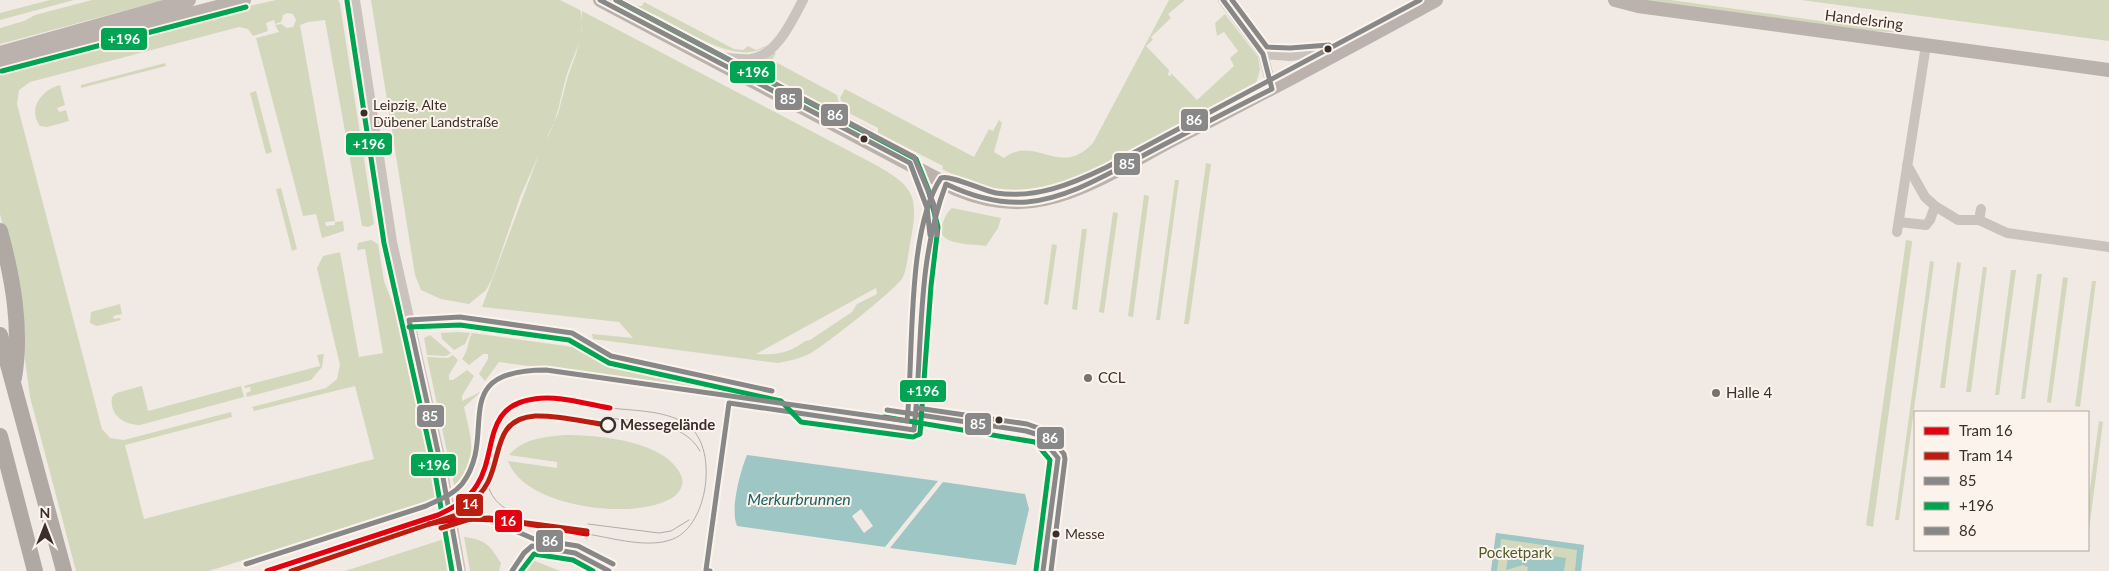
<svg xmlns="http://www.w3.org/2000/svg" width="2109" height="571" font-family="Lato,sans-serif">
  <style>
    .green { fill: #d3d7bc; fill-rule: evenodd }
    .water { fill: #9ec6c4; fill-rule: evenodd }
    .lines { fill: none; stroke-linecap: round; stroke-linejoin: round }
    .minor { stroke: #cac2bd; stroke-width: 10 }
    .tertiary { stroke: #cac2bd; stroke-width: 12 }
    .secondary { stroke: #bbb2ad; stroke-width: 14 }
    .trunk { stroke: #b0a8a2; stroke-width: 16 }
    .tram { stroke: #b2aba7; stroke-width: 1 }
    .bus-1-casing { stroke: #fcf4ec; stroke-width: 9 }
    .bus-2-casing { stroke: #fcf4ec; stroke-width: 9 }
    .bus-3-casing { stroke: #fcf4ec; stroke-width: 9 }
    .bus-1 { stroke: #888; stroke-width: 5 }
    .bus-2 { stroke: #00a452; stroke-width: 5 }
    .bus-3 { stroke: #888; stroke-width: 5 }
    .tram-1-casing { stroke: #fcf4ec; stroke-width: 9 }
    .tram-2-casing { stroke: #fcf4ec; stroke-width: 9 }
    .tram-1 { stroke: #e3000f; stroke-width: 5 }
    .tram-2 { stroke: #bb1e10; stroke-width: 5 }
    .bus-dot { fill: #3c2e29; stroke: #fcf4ec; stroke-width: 2 }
    .poi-dot { fill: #7b706a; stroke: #fcf4ec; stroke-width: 2 }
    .stop-dot { fill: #fcf4ec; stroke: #3c2e29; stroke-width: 2.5 }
    .labels { text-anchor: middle; stroke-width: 4; stroke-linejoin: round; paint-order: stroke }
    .bus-label { font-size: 14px; fill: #3c2e29; stroke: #fcf4ec; text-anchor: start }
    .street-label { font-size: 15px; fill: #3c2e29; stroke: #fcf4ec }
    .poi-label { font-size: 15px; fill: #3c2e29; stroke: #fcf4ec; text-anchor: start }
    .stop-label { font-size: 15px; font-weight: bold; fill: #3c2e29; stroke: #fcf4ec; text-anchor: start }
    .park-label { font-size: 15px; fill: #4d5d2a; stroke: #fcf4ec }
    .water-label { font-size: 16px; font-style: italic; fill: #196163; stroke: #fcf4ec }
    .line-badge { stroke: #fcf4ec; stroke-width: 2 }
    .badge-label { font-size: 14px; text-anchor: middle; font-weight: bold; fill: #fff }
  </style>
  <rect width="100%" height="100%" fill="#f1eae4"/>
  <path class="green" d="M50 0H74L0 20V13Z
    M92 0H164L0 44V28L24 21 35 15Z
    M276 0H338L340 4 374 224 368 227 362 226 325 20 308 22 300 25 335 221 325 222 326 226 335 225V222L343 221 344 231 322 238 316 214 303 216 256 38 279 32 275 25 281 24 287 28 293 27 296 20 293 14 287 13 283 15 281 22 275 24 274 20 266 23 268 31 253 36 248 29 239 27 30 82 19 90 17 104 102 429 110 438 124 440 231 412 232 417 125 445 144 519 374 459 355 386 254 411 252 407 326 388 337 379 340 365 317 268 323 256 340 252 359 357 383 353 365 249 357 250 358 243 371 240 378 244 384 281 400 323 436 498 209 571H76L30 397 11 257 0 214V71L185 21Z
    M371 0H560L580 10C587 32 574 54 567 74 560 97 558 121 545 141L558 114 568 76 576 54 582 30V11L874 164C916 187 919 197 910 244 908 254 907 268 903 277 899 287 824 346 811 353 801 358 790 361 778 363L593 339 592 334 633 338 619 322 482 307 539 154 520 197 492 279 486 290 469 304 441 299 421 290 415 275ZM876 288 877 294 857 304 852 312 810 340C803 341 802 344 796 347 785 354 769 355 756 354Z
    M615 0C625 0 632 7 642 6L644 2 734 49 743 50 748 46 756 50 768 45C739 69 683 28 655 15 642 9 628 7 615 0Z
    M1169 0H1185L1168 14 1171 18 1151 37 1153 40 1146 46 1169 70 1168 75 1171 76V73L1197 100 1234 66 1230 58 1238 51 1224 32 1217 36 1215 23 1225 14 1258 57 1260 70 1256 83 1087 174C1034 198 993 196 942 169L943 166 878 133V128L847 112 840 98 845 89 974 157 989 129 993 131 999 120 1002 123 994 152 1004 158C1035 134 1060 179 1093 143Z
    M1635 0H1671L1907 33 1855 30Z
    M1801 0H2109V41Z
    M774 52 776 53 772 60 837 95 842 114 874 130 872 133 730 60Z
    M165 63 166 66 81 88V85Z
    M60 85 65 105 57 108 59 112 66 110 69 121 47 127 40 126C27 108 42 90 60 85Z
    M256 91 272 152 266 154 250 93Z
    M1206 163 1211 164 1189 324H1184Z
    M1175 180H1179L1160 320H1156Z
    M281 188 297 249 292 251 276 189Z
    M1144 195 1149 196 1133 317 1128 316Z
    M952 208 1001 218 998 228 986 246C974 244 934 246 942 225 944 219 947 212 952 208Z
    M1113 212 1118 213 1104 313 1099 312Z
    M1082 229H1087L1077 310 1072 309Z
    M1906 240 1912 241V243L1873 527 1866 525Z
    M1052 244 1057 245 1048 305 1044 304Z
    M1930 261 1934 262 1899 520H1895Z
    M1957 262 1961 263 1945 388H1940Z
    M1983 267H1987L1971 392H1966Z
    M2011 270H2016L1999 395H1995Z
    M2037 274H2042L2025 399H2021Z
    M2063 277 2068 278 2051 403 2047 402Z
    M2092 281H2096L2080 407 2075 406Z
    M120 304 122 314 113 316 114 319 120 318 121 320 97 326 90 323 91 312Z
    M477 322 571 335 581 342 474 328Z
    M459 332 470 333 465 344 454 350 442 339 441 333Z
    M472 333 587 349 594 356 605 360 774 399 499 362 485 381 479 374 488 359V354H483L469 365 462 359C469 349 467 343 472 333Z
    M430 335 451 353 446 356 427 355 424 338Z
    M324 354 322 367 311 380 247 397 246 393 251 391 250 387 245 388 244 386 320 366 317 355Z
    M453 355 458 360 449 375V380H453L467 370 474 376 462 396V401L482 391 464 407C470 434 481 467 454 485L427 357 448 358Z
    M142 386 148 411 241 386 244 397 140 425C124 425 109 415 112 397L116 393Z
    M2099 421 2103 422 2088 537V503Z
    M564 435C597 435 665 440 681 475 685 484 680 493 672 498 635 521 524 508 508 461L557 468V462L509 455C522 439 544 437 564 435Z
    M1496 533 1584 545 1581 571H1491Z
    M464 537C487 540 489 545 501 563L499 571H470Z
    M444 539 450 571H345Z
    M530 559 560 571H517Z"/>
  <path class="water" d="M747 455 938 481 885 547 737 526C730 510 740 472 747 455ZM861 509 873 526 864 533 852 516Z
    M943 482 1025 494 1029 509 1016 565 890 548Z
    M1496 533 1584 545 1581 571H1575L1577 550 1501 539 1497 571H1491Z
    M1509 550 1566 558 1564 571H1527L1528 567 1523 565 1506 570Z"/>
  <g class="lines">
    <path class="minor" d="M1223 0 1263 54 1272 89
      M1263 54 1290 56 1336 51
      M708 55C722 57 737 60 751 59 777 55 792 21 803 0
      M1935 206 1958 220H1979L2007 233 2109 247
      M1979 220 1981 209
      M1899 222 1926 225 1930 220 1935 206 1925 197 1907 165
      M1897 232 1926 45"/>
    <path class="tertiary" d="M354 0 391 242 440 461 460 571"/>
    <path class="secondary" d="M600 0 956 189C985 201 1015 206 1045 199 1090 189 1132 161 1172 140 1261 95 1348 48 1436 0
      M1615 0 1638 6 2109 70
      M0 53 189 0
      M0 64 244 0"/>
    <path class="trunk" d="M0 231C13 279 22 329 14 378
      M0 335 64 571
      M0 436 35 571"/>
    <path class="tram" d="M609 418C639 422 683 420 700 451
      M487 465C485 490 493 504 516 514
      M588 524 659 533 671 531 689 520
      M587 534C613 538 648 549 673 539 708 525 718 451 690 427 670 410 635 411 610 408"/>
    <g class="bus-1-casing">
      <path id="bus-1" d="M600 0 910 163 927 208 930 235
        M887 410 1026 431 1039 435 1058 458
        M460 571 440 461 409 320 460 317 572 333 611 356 772 391
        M512 571 524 553 532 546 575 553 609 571
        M710 571 706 570 729 403 914 430C923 347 916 263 946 184 971 196 999 204 1027 202 1070 198 1109 173 1146 154 1188 132 1230 110 1272 89L1263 54 1223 0
        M1043 571 1058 458"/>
    </g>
    <g class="bus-2-casing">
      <path id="bus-2" d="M347 1 384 243 433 462 452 571
        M2 71 246 7
        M409 327 460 325 569 340 609 363 781 401 801 422 913 437 920 434 931 286 938 227 928 189 916 159 616 0
        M884 417 1035 442 1050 460 1036 570
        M521 571 534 554 573 560 593 571"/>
    </g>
    <g class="bus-3-casing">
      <path id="bus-3" d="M616 0 914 157 934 205 937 235
        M1232 0 1267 47 1290 48 1329 45
        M917 408 1027 424 1044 430 1064 454 1065 459 1051 571
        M412 529 440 520 460 517 480 519 497 523 534 539 578 546 613 564
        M246 564 426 506C438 500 453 495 462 484 500 434 444 370 546 370L907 421C914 357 906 230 941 178 949 174 984 191 996 193 1036 199 1072 184 1107 167L1420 0"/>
    </g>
    <use href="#bus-1" class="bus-1"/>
    <use href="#bus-2" class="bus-2"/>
    <use href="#bus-3" class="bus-3"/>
    <g class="tram-1-casing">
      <path id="tram-1" d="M429 524C482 512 535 526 587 534
        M267 571 438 515C453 508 468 500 477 485 498 452 482 406 534 399 559 395 585 404 610 408"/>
    </g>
    <g class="tram-2-casing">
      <path id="tram-2" d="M441 528 470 519 489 518 587 531
        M291 571 456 515C469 506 481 496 488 482 502 454 494 419 535 416 559 415 584 422 608 425"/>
    </g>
    <use href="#tram-1" class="tram-1"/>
    <use href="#tram-2" class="tram-2"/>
  </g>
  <g class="bus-dot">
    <circle cx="1328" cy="49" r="4.5"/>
    <circle cx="364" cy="113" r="4.5"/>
    <circle cx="864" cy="139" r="4.5"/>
    <circle cx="999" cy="420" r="4.5"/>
    <circle cx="1056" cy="534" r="4.5"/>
  </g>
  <g class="poi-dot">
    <circle cx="1088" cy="378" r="5"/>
    <circle cx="1716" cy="393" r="5"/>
  </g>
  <circle class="stop-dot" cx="608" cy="425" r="7"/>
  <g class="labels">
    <g class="bus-label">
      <text x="373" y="110">Leipzig, Alte<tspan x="373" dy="17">Dübener Landstraße</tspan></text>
      <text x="1065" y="539">Messe</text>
    </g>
    <g class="street-label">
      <text transform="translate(1864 20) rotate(7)" y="5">Handelsring</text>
    </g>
    <g class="poi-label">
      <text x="1098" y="383">CCL</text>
      <text x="1726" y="398">Halle 4</text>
    </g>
    <g class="stop-label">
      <text x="620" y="430">Messegelände</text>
    </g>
    <g class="park-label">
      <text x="1515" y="558">Pocketpark</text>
    </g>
    <g class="water-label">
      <text x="799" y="505">Merkurbrunnen</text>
    </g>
  </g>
  <g class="line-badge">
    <rect x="100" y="27" width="48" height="24" rx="5" fill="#00a452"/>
    <rect x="729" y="60" width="47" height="24" rx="5" fill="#00a452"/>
    <rect x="774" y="87" width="29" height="24" rx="5" fill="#888"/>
    <rect x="820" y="103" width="29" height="24" rx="5" fill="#888"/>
    <rect x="1180" y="108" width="29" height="24" rx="5" fill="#888"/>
    <rect x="345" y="132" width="48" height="24" rx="5" fill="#00a452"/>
    <rect x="1113" y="152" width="28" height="24" rx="5" fill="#888"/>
    <rect x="899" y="379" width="48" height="24" rx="5" fill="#00a452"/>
    <rect x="416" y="404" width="29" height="24" rx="5" fill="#888"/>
    <rect x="964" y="412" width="28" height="24" rx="5" fill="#888"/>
    <rect x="1036" y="426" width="29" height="24" rx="5" fill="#888"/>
    <rect x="410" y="453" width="47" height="24" rx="5" fill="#00a452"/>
    <rect x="455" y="493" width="29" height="24" rx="5" fill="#bb1e10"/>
    <rect x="494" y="509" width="29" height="24" rx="5" fill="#e3000f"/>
    <rect x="535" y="529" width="29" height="24" rx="5" fill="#888"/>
  </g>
  <g class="badge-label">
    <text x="124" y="44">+196</text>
    <text x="753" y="77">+196</text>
    <text x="788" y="104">85</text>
    <text x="835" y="120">86</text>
    <text x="1194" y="125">86</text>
    <text x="369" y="149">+196</text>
    <text x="1127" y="169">85</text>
    <text x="923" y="396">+196</text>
    <text x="430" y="421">85</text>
    <text x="978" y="429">85</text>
    <text x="1050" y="443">86</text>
    <text x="434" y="470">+196</text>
    <text x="470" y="509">14</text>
    <text x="508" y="526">16</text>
    <text x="550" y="546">86</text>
  </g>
  <rect x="1914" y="411" width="175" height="140" fill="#fcf4ec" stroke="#afa59e"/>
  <rect x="1924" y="427" width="25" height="8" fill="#e3000f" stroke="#afa59e"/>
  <text x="1959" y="436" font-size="15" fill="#3c2e29">Tram 16</text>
  <rect x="1924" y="452" width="25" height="8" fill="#bb1e10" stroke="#afa59e"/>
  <text x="1959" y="461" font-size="15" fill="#3c2e29">Tram 14</text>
  <rect x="1924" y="477" width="25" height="8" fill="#888888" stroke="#afa59e"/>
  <text x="1959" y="486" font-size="15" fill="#3c2e29">85</text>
  <rect x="1924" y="502" width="25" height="8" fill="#00a452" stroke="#afa59e"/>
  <text x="1959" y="511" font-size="15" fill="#3c2e29">+196</text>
  <rect x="1924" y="527" width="25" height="8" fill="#888888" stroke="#afa59e"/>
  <text x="1959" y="536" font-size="15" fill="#3c2e29">86</text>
  <g transform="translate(45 526)" stroke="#fcf4ec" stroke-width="4" paint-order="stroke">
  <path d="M0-4L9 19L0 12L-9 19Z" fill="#3c2e29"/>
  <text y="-8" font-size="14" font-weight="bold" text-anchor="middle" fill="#3c2e29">N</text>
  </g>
</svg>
